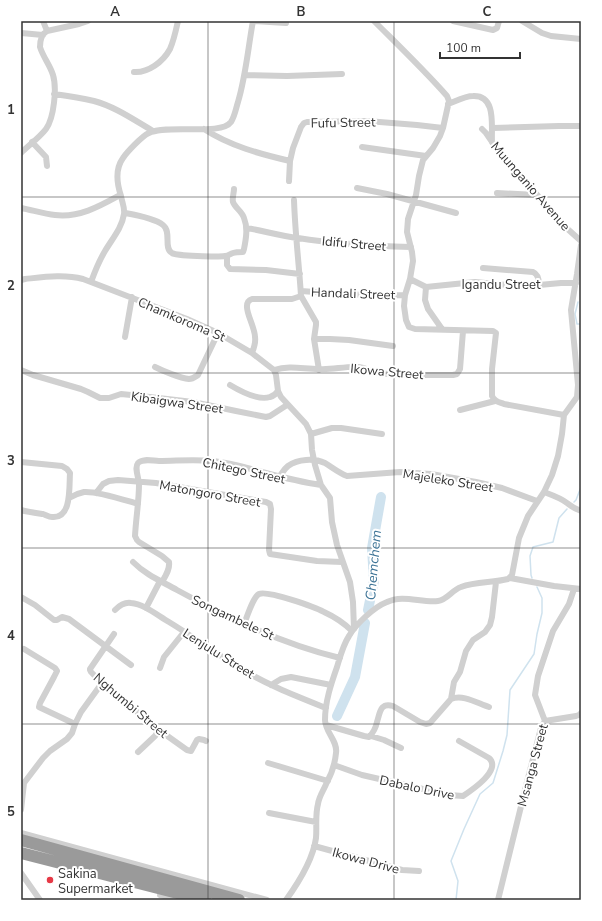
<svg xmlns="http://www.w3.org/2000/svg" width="602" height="921" font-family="'Nunito Sans',sans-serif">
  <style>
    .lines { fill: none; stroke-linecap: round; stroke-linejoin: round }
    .stream { stroke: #cfe2ee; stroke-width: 1.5 }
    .river { stroke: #cfe2ee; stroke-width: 10 }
    .street { stroke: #d0d0d0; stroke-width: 6 }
    .highway { stroke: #9a9a9a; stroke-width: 12 }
    .grid { fill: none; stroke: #333; stroke-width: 1; stroke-opacity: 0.55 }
    .poi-dot { fill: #e63946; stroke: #fff; stroke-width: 1.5 }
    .labels { text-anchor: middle; stroke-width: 4; stroke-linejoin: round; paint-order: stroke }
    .street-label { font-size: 13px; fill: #333; stroke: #fff }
    .poi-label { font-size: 13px; fill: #333; stroke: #fff; text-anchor: start }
    .water-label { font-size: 14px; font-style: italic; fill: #3f7597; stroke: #fff }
    .neatline { fill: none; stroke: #333; stroke-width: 1.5 }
    .grid-label { font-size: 13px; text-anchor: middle; font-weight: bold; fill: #333 }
  </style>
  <rect width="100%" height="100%" fill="#fff"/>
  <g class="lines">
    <path class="stream" d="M578 302 575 314 577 324H581
      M574 502 576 500 581 487
      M532 578 531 575 530 556 533 547 553 542 559 518 567 509
      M456 900 458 881 451 861 464 829 480 794 493 783 503 751 507 735 510 690 534 654 537 634 542 613V598L537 587"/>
    <path class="river" d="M368 610 374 581 372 548 381 497
      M337 716 355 677 365 623"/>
    <path class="street" d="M43 21 47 31
      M254 21 286 23
      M374 21C399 46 424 70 447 96L449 101 443 128 440 136 433 148 423 160 419 176 416 195 408 219 407 232 412 252 413 261 410 279 405 295 404 306 406 320 409 327 415 329 493 331 496 333 492 369V396C495 402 499 402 504 404L564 415
      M453 21 493 30 497 28 499 21
      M522 21 542 33 551 36 581 39
      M21 33 43 35
      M134 72C148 73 163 62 170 49 174 40 176 30 178 21
      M245 75 287 76 342 74
      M54 94C68 96 81 98 94 101 116 107 134 120 153 131
      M448 104C456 101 465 96 473 96 497 95 491 127 492 142
      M493 128 559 126H581
      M204 129C230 146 260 154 290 161
      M482 129 486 133 499 152 520 175 562 224 581 241
      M32 142 46 157 47 166
      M362 147 426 156
      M21 153C28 146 40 137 46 129 54 118 57 88 53 75 50 65 43 57 40 47 40 41 42 34 47 31L79 24 88 21
      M289 181 290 161 293 148 301 127 304 123 307 122 367 121 417 125 443 128
      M357 188 387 194 456 213
      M497 193 537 195
      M21 208C32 210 44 214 55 215 79 218 100 206 120 195
      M125 213C136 215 154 218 163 225 172 232 163 248 172 253 176 256 218 257 225 256 228 256 230 254 233 253 236 252 240 252 243 252L244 249C246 239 248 228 244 218 242 211 235 208 233 202 232 198 234 193 234 189
      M247 228C264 231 281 236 298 238 335 244 373 246 411 247
      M227 256V265L230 269 266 270 300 274
      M483 268 533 272C538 274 539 280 539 285
      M410 279 426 287 425 300 428 309 442 329
      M21 280 25 279C44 277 64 274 83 279L187 319 218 333 252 353 274 370 276 375 278 391 281 397 306 424 311 434 312 450 315 465 321 485 330 498 332 522 337 545 350 582 353 602 354 629
      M91 282C95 271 99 261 105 251 112 239 122 228 124 214 125 208 122 202 121 196 117 184 115 169 123 158 127 152 142 136 149 133 168 124 221 136 231 122 235 116 236 108 238 102 246 75 248 48 253 21
      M426 287 475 282 518 286 539 285 561 283H576
      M301 291C336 294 370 296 405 295
      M301 296 316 322V325L314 339 319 370
      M125 337 132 297
      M314 339H330L349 340 393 346
      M252 353C254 348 256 343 255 337 255 328 246 313 247 306 247 302 249 300 252 299H292L301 296C299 264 295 232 294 200
      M155 367C163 371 180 378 189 379 193 379 195 377 198 375L218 333
      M21 370 33 375 81 389 88 392 100 398H109L121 394 141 396 176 400 193 402 236 411 266 417 270 416 287 405
      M274 370C290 365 303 369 319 369 332 370 345 366 359 367 366 368 372 372 379 373 404 376 428 375 453 375L457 374 460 369 463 331
      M230 385C240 391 258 401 270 397 274 396 276 394 278 391
      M460 410 495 401
      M311 434 332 428H341L382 434
      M21 462 62 466 67 469 70 473C69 487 72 519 52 517 49 517 46 515 43 514 36 513 28 512 21 510
      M280 476C282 473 284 469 288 466 298 459 314 458 325 463 333 468 339 473 347 476L400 472 431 474 476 482 502 488 537 501
      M544 492C552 495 561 498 567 503 572 507 575 509 581 511
      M96 493 103 484 109 481 118 480 156 483 266 502 270 504 271 509 269 550 270 554 317 561 342 562
      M69 498C74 495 79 493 84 492 98 491 124 500 138 504
      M133 562C146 575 161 581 177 590 228 618 282 644 340 658
      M510 578 554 586 581 589
      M162 582C166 575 170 569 169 562L162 556 139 542 137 540 135 536C136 518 139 501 139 484 139 478 134 468 138 463 143 458 153 461 159 461 176 461 194 459 211 461 228 462 245 467 262 472 281 477 301 482 321 485
      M21 597 35 605 54 620H57L62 617 69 619 131 665
      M146 608 160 581
      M115 610C119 606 125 602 131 603 144 604 157 615 169 622 192 636 214 652 238 667 265 684 296 696 326 708
      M244 624C247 617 253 597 259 594 267 590 315 607 324 612 335 617 344 623 352 631
      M114 634 90 669V670L91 672 102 683 111 689 152 725 187 750 191 751 197 740 199 739 204 740 206 741
      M24 649 55 668 57 671 54 677 40 703 39 707 41 708 75 724
      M160 668 164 657 184 632
      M271 685 281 679 291 677 331 685
      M451 699C463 694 477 703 489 707
      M545 721 535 695 538 676 553 631 569 604 574 589
      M545 721 576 716 579 715 581 713
      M326 725 364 736 369 737C373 733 376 727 377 722 380 713 380 702 393 706L420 722 426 724 430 723 451 699 454 682 460 672 466 651 473 640 485 632 490 625 492 617 496 582
      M371 736 384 740 401 748
      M138 752 155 736 159 730
      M268 763 328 781
      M334 765 362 775 449 795 463 796C472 790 502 770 489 758L459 741
      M21 810 24 783 43 758 50 751 67 739 72 733 75 724 81 712 102 683
      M269 813 316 822
      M21 833 267 900
      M314 846 402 870 419 871
      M21 873 40 900
      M160 895 180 900
      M286 900C299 882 313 860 316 838 317 827 315 815 318 804 319 796 324 790 327 782 332 773 335 763 336 753 338 741 325 732 325 720 325 702 331 684 337 667 340 657 343 645 349 636 356 624 374 607 387 602 403 594 421 603 438 601 447 600 452 590 461 587 476 581 492 583 508 579L512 575 519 538 528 516 544 492 552 475 558 456 562 434 564 415 577 397 578 385 571 310 577 274 581 245
      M498 900 527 782 541 728 545 721"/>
    <path class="highway" d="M21 840 239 900
      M21 853 205 900"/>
  </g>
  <path class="grid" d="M208 21V900M394 21V900M21 197H581M21 373H581M21 548H581M21 724H581"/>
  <circle class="poi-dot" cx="50" cy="880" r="4"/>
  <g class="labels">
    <g class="street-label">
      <text transform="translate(343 122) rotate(-1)" y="5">Fufu Street</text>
      <text transform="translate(531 186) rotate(49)" y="5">Muunganio Avenue</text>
      <text transform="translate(354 243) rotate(5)" y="5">Idifu Street</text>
      <text x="501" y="289">Igandu Street</text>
      <text transform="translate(353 293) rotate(2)" y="5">Handali Street</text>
      <text transform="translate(182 319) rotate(23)" y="5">Chamkoroma St</text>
      <text transform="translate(387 371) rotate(5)" y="5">Ikowa Street</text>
      <text transform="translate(177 402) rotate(8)" y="5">Kibaigwa Street</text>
      <text transform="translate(244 470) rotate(12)" y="5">Chitego Street</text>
      <text transform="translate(448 480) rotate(9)" y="5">Majeleko Street</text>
      <text transform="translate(210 493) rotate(10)" y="5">Matongoro Street</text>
      <text transform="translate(233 617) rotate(25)" y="5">Songambele St</text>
      <text transform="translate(219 653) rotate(32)" y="5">Lenjulu Street</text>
      <text transform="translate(131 705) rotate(40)" y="5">Nghumbi Street</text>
      <text transform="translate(532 765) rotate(-75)" y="5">Msanga Street</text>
      <text transform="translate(417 787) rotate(12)" y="5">Dabalo Drive</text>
      <text transform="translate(366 860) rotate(15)" y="5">Ikowa Drive</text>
    </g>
    <g class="poi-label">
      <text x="58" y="878">Sakina<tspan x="58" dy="15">Supermarket</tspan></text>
    </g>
    <g class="water-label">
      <text transform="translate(373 565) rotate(-85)" y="5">Chemchem</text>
    </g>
  </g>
  <rect width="602" height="921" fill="none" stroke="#ffffff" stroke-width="44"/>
  <path d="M440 52v6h80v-6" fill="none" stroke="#333333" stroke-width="2"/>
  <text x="446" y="52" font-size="12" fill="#333333" stroke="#ffffff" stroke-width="3" paint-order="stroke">100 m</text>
  <rect x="22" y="22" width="558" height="877" class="neatline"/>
  <g class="grid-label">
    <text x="115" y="16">A</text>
    <text x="301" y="16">B</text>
    <text x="487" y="16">C</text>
    <text x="11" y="114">1</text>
    <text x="11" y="290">2</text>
    <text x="11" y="465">3</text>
    <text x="11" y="640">4</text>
    <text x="11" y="816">5</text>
  </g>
</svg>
